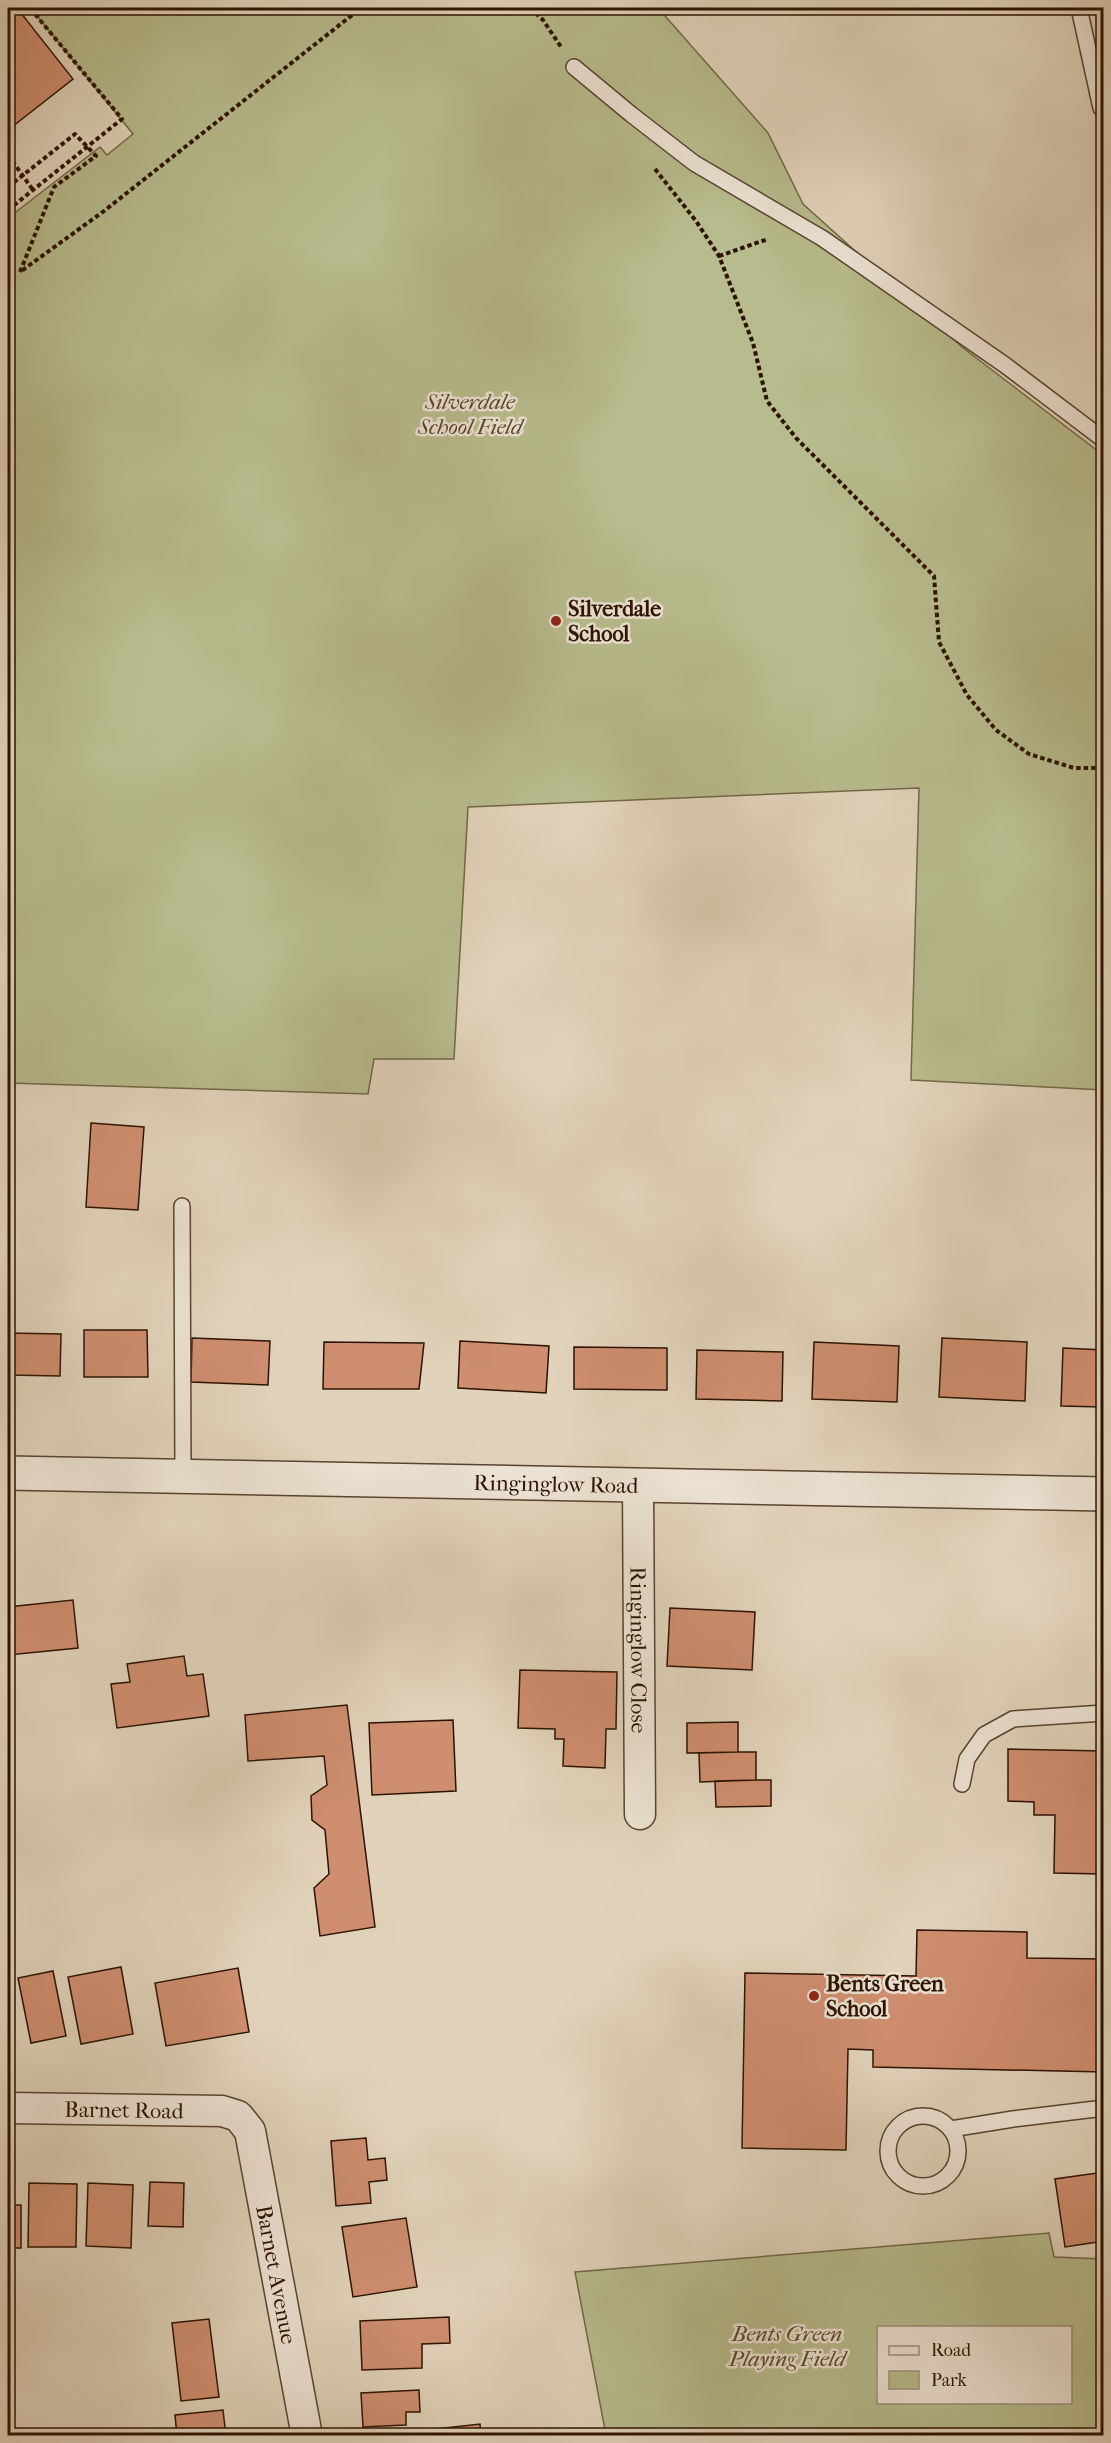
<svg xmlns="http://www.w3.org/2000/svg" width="1111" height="2443" font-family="'IM FELL French Canon',serif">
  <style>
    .green { fill: #b7bb8d; stroke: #726746; stroke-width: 1.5; fill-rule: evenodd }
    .building { fill: #cf8e70; stroke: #2c1300; stroke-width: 1.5 }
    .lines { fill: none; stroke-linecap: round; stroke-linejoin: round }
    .service-casing { stroke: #59432f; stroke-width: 18 }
    .minor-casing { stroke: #59432f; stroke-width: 33 }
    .tertiary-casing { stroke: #59432f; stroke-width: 36 }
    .path { stroke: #2c1300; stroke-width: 4; stroke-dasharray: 4.5 3; stroke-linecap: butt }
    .service { stroke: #ece2d3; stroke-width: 15 }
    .minor { stroke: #ece2d3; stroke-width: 30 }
    .tertiary { stroke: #ece2d3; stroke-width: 33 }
    .poi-dot { fill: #8f2418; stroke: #ece2d3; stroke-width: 2 }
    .labels { text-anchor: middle; stroke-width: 5; stroke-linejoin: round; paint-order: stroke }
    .park-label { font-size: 22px; font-style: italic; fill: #56452a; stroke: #ece2d3 }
    .poi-label { font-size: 22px; font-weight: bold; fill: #2c1300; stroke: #ece2d3; text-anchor: start }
    .street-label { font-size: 22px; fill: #2c1300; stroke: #ece2d3 }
  </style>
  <rect width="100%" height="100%" fill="#e1d3bb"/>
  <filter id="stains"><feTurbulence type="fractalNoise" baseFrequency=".00333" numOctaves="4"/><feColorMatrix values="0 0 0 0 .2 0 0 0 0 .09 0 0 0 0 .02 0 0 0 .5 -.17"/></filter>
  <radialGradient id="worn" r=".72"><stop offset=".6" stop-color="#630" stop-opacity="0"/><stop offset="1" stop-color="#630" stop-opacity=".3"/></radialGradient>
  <path class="green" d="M47 8H658L768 133 803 204 962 347 1103 455V1090L911 1080 919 788 468 807 454 1059H374L368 1094 8 1083V218L100 147 107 155 133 134 37 16Z
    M1049 2233 1054 2257 1103 2259V2435H606L575 2272ZM878 2328H1070V2402H878Z"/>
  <path class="building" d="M8 8H17L73 79 8 130Z
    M91 1123 144 1127 138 1210 86 1207Z
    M84 1330H147L148 1377H84Z
    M8 1333 61 1334 60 1376 8 1375Z
    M192 1338 270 1341 268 1385 191 1382Z
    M942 1338 1027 1342 1025 1401 939 1397Z
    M460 1341 549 1346 546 1393 458 1388Z
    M324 1342 424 1343 419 1389H323Z
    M814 1342 899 1346 897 1402 812 1399Z
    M574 1347 667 1348V1390L574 1389Z
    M1063 1348 1104 1350 1102 1407 1061 1406Z
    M697 1350 783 1352 782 1401 696 1399Z
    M73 1600 78 1648 8 1655V1607Z
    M670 1608 755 1612 752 1670 667 1666Z
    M184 1656 187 1676 203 1674 209 1716 117 1728 111 1684 130 1682 127 1664Z
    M520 1670 617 1672 616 1729H606L605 1768 563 1766 564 1739H555V1729L518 1728Z
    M347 1705 375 1927 320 1936 314 1888 329 1874 325 1830 312 1820 311 1796 327 1785 324 1756 248 1761 245 1715Z
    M453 1720 456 1791 372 1795 369 1723Z
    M738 1722V1752L687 1753V1723Z
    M1008 1749 1104 1751V1874L1054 1873 1055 1815H1034V1802L1008 1801Z
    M738 1752H756V1780L700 1782 699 1753Z
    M756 1780H771V1806L716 1807 715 1781Z
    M917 1930 1027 1932V1958L1104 1959V2072L873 2067V2050L848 2049 846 2150 742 2148 745 1973 916 1976Z
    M121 1967 133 2034 81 2044 68 1977Z
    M238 1968 249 2032 166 2046 155 1983Z
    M53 1971 66 2036 31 2043 18 1978Z
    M8 1982 13 2034 8 2035Z
    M366 2138 368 2160 385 2158 387 2180 369 2182 371 2203 336 2206 331 2141Z
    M1104 2172V2241L1065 2247 1055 2179Z
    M150 2182 184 2183 183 2227 148 2226Z
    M29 2183 77 2184 76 2247H28Z
    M88 2183 133 2185 131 2248 86 2246Z
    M8 2205H21V2248H8Z
    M406 2218 417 2287 353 2297 342 2227Z
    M449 2317 450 2343 422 2344V2368L362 2370 360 2321Z
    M209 2319 219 2397 181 2401 172 2323Z
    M419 2390 420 2412H406V2425L363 2427 361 2393Z
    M223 2410 226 2436H177L175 2415Z
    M480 2424 481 2436H409V2432Z"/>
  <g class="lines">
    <g class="service-casing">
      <path id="service" d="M1079 8 1101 108
        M574 67 632 115 694 163 822 238 1005 365 1104 440
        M182 1206 183 1476
        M962 1784 967 1759 984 1735 1013 1719 1104 1713
        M888 2151a35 35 0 1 1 70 0a35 35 0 1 1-70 0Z
        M951 2129 1013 2119 1104 2108"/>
    </g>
    <g class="minor-casing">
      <g id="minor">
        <path id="s1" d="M638 1485 640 1814"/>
        <path id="s2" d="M8 2108 222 2111 238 2116 250 2131 307 2436"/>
      </g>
    </g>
    <g class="tertiary-casing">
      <g id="tertiary">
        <path id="s3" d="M8 1473 1104 1494"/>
      </g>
    </g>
    <path class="path" d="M530 8 543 20 561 47
      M37 16 47 8
      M8 155 33 190
      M655 169 696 221 719 256 753 343 767 401 796 438 934 576 939 642 967 695 996 730 1029 754 1074 768H1104
      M8 187 75 134 96 156 54 187 20 272 104 211 361 8
      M8 210 122 119 30 8
      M719 256 768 239"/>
    <use href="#service" class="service"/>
    <use href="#minor" class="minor"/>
    <use href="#tertiary" class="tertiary"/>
  </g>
  <g class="poi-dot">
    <circle cx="556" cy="621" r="6"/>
    <circle cx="814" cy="1996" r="6"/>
  </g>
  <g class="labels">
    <g class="park-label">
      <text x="470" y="409">Silverdale<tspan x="470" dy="25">School Field</tspan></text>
      <text x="787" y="2341">Bents Green<tspan x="787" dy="25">Playing Field</tspan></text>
    </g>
    <g class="poi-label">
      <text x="568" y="616">Silverdale<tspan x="568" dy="25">School</tspan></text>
      <text x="826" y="1991">Bents Green<tspan x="826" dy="25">School</tspan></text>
    </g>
    <g class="street-label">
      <text dy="8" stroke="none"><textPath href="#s3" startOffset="548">Ringinglow Road</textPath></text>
      <text dy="8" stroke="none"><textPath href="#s1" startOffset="165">Ringinglow Close</textPath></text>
      <text dy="8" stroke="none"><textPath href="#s2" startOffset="116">Barnet Road</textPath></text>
      <text dy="8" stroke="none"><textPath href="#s2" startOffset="396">Barnet Avenue</textPath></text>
    </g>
  </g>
  <rect width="1111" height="2443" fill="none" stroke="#e1d3bb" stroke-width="30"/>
  <rect x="9" y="9" width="1093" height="2425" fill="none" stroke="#2c1300" stroke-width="3"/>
  <rect x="15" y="15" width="1081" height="2413" fill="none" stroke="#2c1300" stroke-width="1.5"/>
  <rect x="877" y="2326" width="195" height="78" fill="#ece2d3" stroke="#9f8f7f" stroke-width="1.5"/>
  <rect x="889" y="2346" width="30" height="9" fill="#ece2d3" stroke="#9f8f7f" stroke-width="1.5"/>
  <text x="931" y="2356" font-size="18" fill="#2c1300">Road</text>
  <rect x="889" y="2371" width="30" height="18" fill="#b7bb8d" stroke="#9f8f7f" stroke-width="1.5"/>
  <text x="931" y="2386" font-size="18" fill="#2c1300">Park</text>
  <rect width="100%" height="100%" filter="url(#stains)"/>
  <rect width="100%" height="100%" fill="url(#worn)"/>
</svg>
